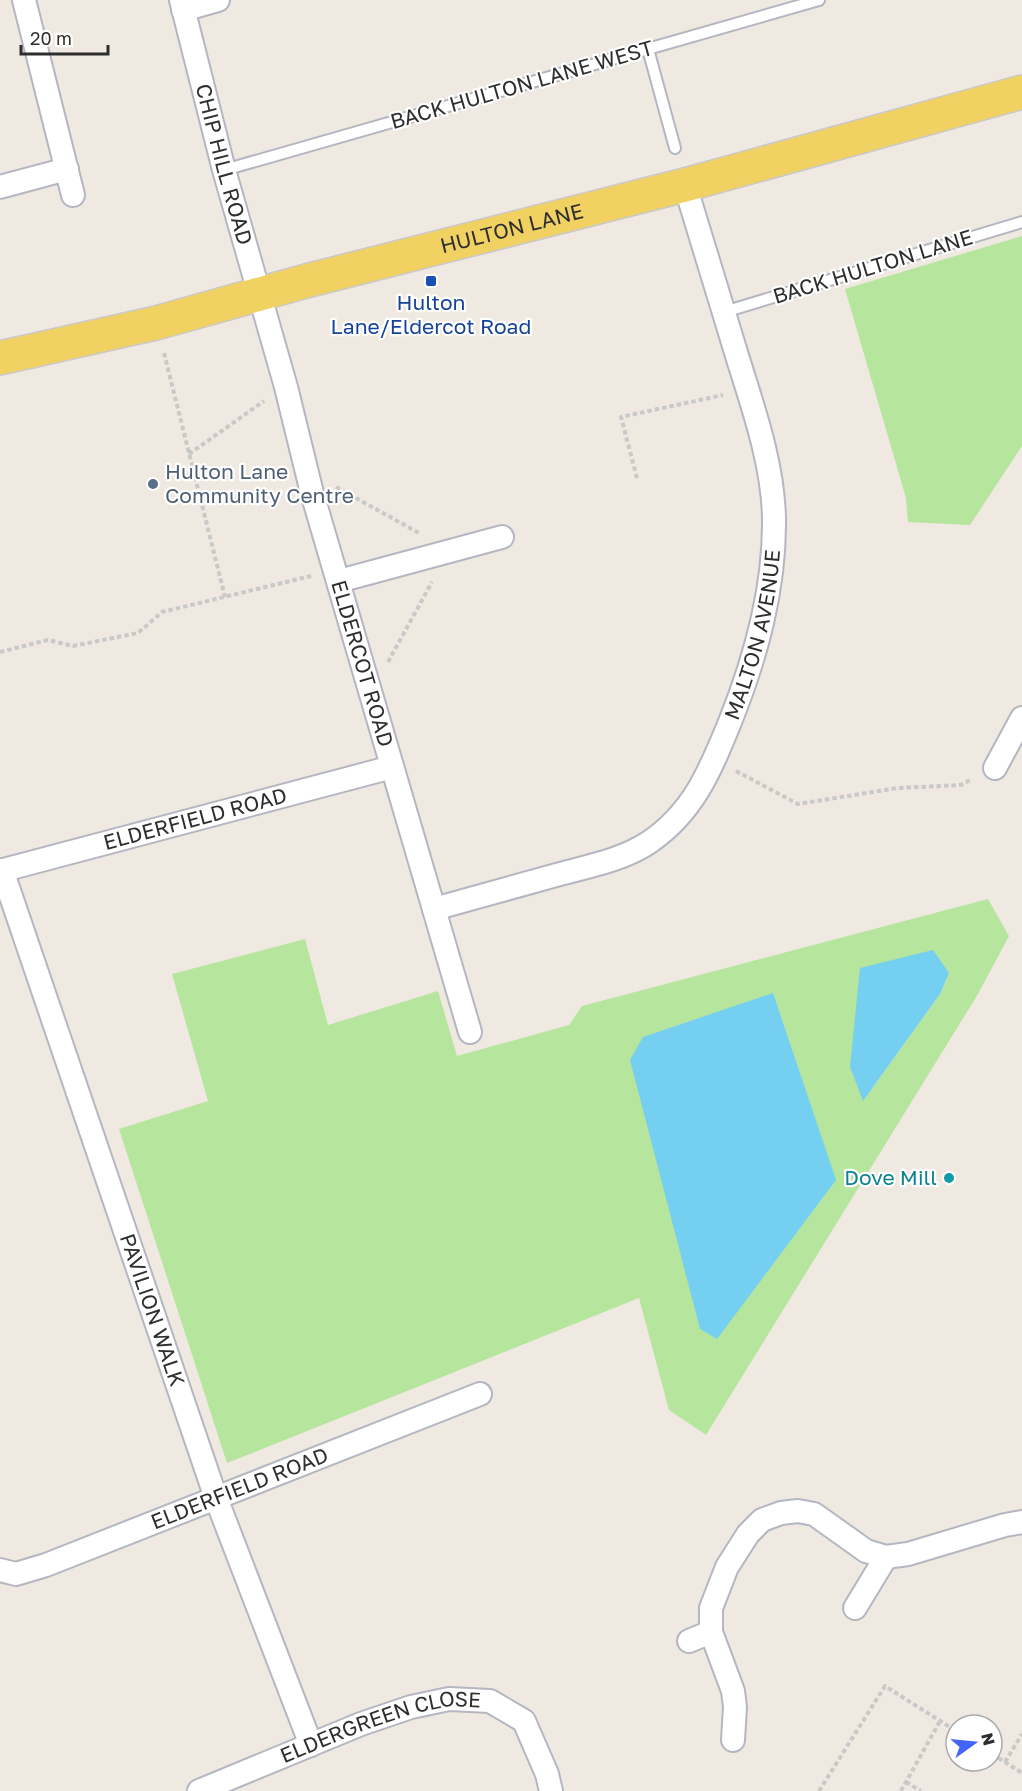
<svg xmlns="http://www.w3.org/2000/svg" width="1022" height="1791" font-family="'Golos Text',sans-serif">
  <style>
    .green { fill: #b6e59e; fill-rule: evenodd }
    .water { fill: #75cff0 }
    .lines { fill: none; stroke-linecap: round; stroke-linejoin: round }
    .lane-casing { stroke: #b4b7c1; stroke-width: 14 }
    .street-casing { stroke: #b4b7c1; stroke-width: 26 }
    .primary-casing { stroke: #c9c9c9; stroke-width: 36 }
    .path { stroke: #c9c9c9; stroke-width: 4; stroke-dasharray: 4.5 3; stroke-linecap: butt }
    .lane { stroke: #fff; stroke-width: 10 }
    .street { stroke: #fff; stroke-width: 22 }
    .primary { stroke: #f2d163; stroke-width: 33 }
    .transit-dot { fill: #1a4fb4; stroke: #fff; stroke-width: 2 }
    .service-dot { fill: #5c6f8a; stroke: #fff; stroke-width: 2 }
    .culture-dot { fill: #0f9aa8; stroke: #fff; stroke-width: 2 }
    .labels { text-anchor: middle; stroke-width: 4.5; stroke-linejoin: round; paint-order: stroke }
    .street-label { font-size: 21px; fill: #2e2e2e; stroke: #fff }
    .transit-label { font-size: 21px; fill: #164399; stroke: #fff }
    .service-label { font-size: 21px; fill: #4e5e75; stroke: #fff; text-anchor: start }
    .culture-label { font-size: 21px; fill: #0d838f; stroke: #fff; text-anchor: end }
  </style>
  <rect width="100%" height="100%" fill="#efe9e1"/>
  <path class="green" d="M1022 236V446L970 525 908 522 906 498 845 289Z
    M988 899 1009 936 978 994 706 1435 669 1410 639 1298 227 1463 119 1129 208 1101 172 974 305 939 328 1025 438 991 457 1056 569 1025 582 1006ZM949 973 940 994 863 1101Z"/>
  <path class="water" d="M933 950 949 973 940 994 863 1101 850 1067 860 968Z
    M773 993 836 1180 717 1339 700 1329 630 1060 643 1037Z"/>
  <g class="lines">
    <g class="lane-casing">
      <path id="lane" d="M648 49 675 148
        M224 170 819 0
        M724 312 1022 222"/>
    </g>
    <g class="street-casing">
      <g id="street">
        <path d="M24 0 73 195"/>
        <path id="s1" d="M181 0 224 170 286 387 312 493 470 1032"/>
        <path d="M183 10 218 0"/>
        <path d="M0 187 67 169"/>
        <path d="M339 581 502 537"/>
        <path d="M995 768 1022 718"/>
        <path id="s2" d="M2 870 216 1498 311 1745"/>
        <path id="s3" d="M0 871 392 767"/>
        <path id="s4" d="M434 909C476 897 518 886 560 874 589 866 622 860 648 843 693 813 710 771 730 722 756 657 775 589 774 518 773 465 754 410 738 359 720 301 703 243 685 185"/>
        <path id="s5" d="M0 1570 16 1574 46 1565 480 1394"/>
        <path d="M855 1608 886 1557"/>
        <path d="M689 1641 711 1632"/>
        <path d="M733 1740 735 1707 733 1691 711 1632V1608L727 1567 748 1534 762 1520 781 1513 798 1511 814 1514 866 1551 886 1557 908 1554 1005 1525 1022 1522"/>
        <path id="s6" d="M199 1791 361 1724 411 1707 449 1699 490 1701 524 1721 547 1774 551 1791"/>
      </g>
    </g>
    <g class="primary-casing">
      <g id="primary">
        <path id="s7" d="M0 358 156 323 306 281 685 185 1022 92"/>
      </g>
    </g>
    <path class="path" d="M164 353 225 597
      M189 454 264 401
      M637 478 621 417 723 395
      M336 487 419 533
      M0 652 48 640 73 646 138 633 162 612 311 576
      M388 662 432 582
      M736 771 798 804 898 788 961 785 972 779
      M992 1754 1022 1773
      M1005 1762 1022 1734
      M906 1782 921 1791
      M819 1791 885 1686 956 1731
      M901 1791 940 1721"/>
    <use href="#lane" class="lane"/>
    <use href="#street" class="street"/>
    <use href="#primary" class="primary"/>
  </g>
  <rect class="transit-dot" x="425" y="275" width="12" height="12" rx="3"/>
  <circle class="service-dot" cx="153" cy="484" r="6"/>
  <circle class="culture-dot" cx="949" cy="1178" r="6"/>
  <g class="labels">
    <g class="street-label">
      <text transform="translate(522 85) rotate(-16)" y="7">BACK HULTON LANE WEST</text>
      <text dy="7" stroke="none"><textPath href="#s1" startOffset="170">CHIP HILL ROAD</textPath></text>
      <text dy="7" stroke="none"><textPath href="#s7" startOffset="528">HULTON LANE</textPath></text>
      <text transform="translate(873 267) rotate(-17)" y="7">BACK HULTON LANE</text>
      <text dy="7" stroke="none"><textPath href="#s4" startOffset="464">MALTON AVENUE</textPath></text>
      <text dy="7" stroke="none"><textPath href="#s1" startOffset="688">ELDERCOT ROAD</textPath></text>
      <text dy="7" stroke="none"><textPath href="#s3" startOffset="202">ELDERFIELD ROAD</textPath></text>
      <text dy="7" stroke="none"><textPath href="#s2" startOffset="465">PAVILION WALK</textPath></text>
      <text dy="7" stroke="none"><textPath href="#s5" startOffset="256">ELDERFIELD ROAD</textPath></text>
      <text dy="7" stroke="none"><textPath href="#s6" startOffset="194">ELDERGREEN CLOSE</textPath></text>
    </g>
    <g class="transit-label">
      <text x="431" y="310">Hulton<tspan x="431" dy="24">Lane/Eldercot Road</tspan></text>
    </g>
    <g class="service-label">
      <text x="165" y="479">Hulton Lane<tspan x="165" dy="24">Community Centre</tspan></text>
    </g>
    <g class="culture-label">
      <text x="937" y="1185">Dove Mill</text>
    </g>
  </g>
  <g transform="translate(974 1743) rotate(75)"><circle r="28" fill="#ffffff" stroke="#ababab" stroke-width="1.5"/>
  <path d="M0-4.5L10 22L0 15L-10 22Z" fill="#4264fb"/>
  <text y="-9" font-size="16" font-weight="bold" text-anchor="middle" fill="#2e2e2e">N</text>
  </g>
  <path d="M21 45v9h87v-9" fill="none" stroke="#2e2e2e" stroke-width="3"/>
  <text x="30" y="45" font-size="18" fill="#2e2e2e" stroke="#ffffff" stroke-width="4.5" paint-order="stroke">20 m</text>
</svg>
